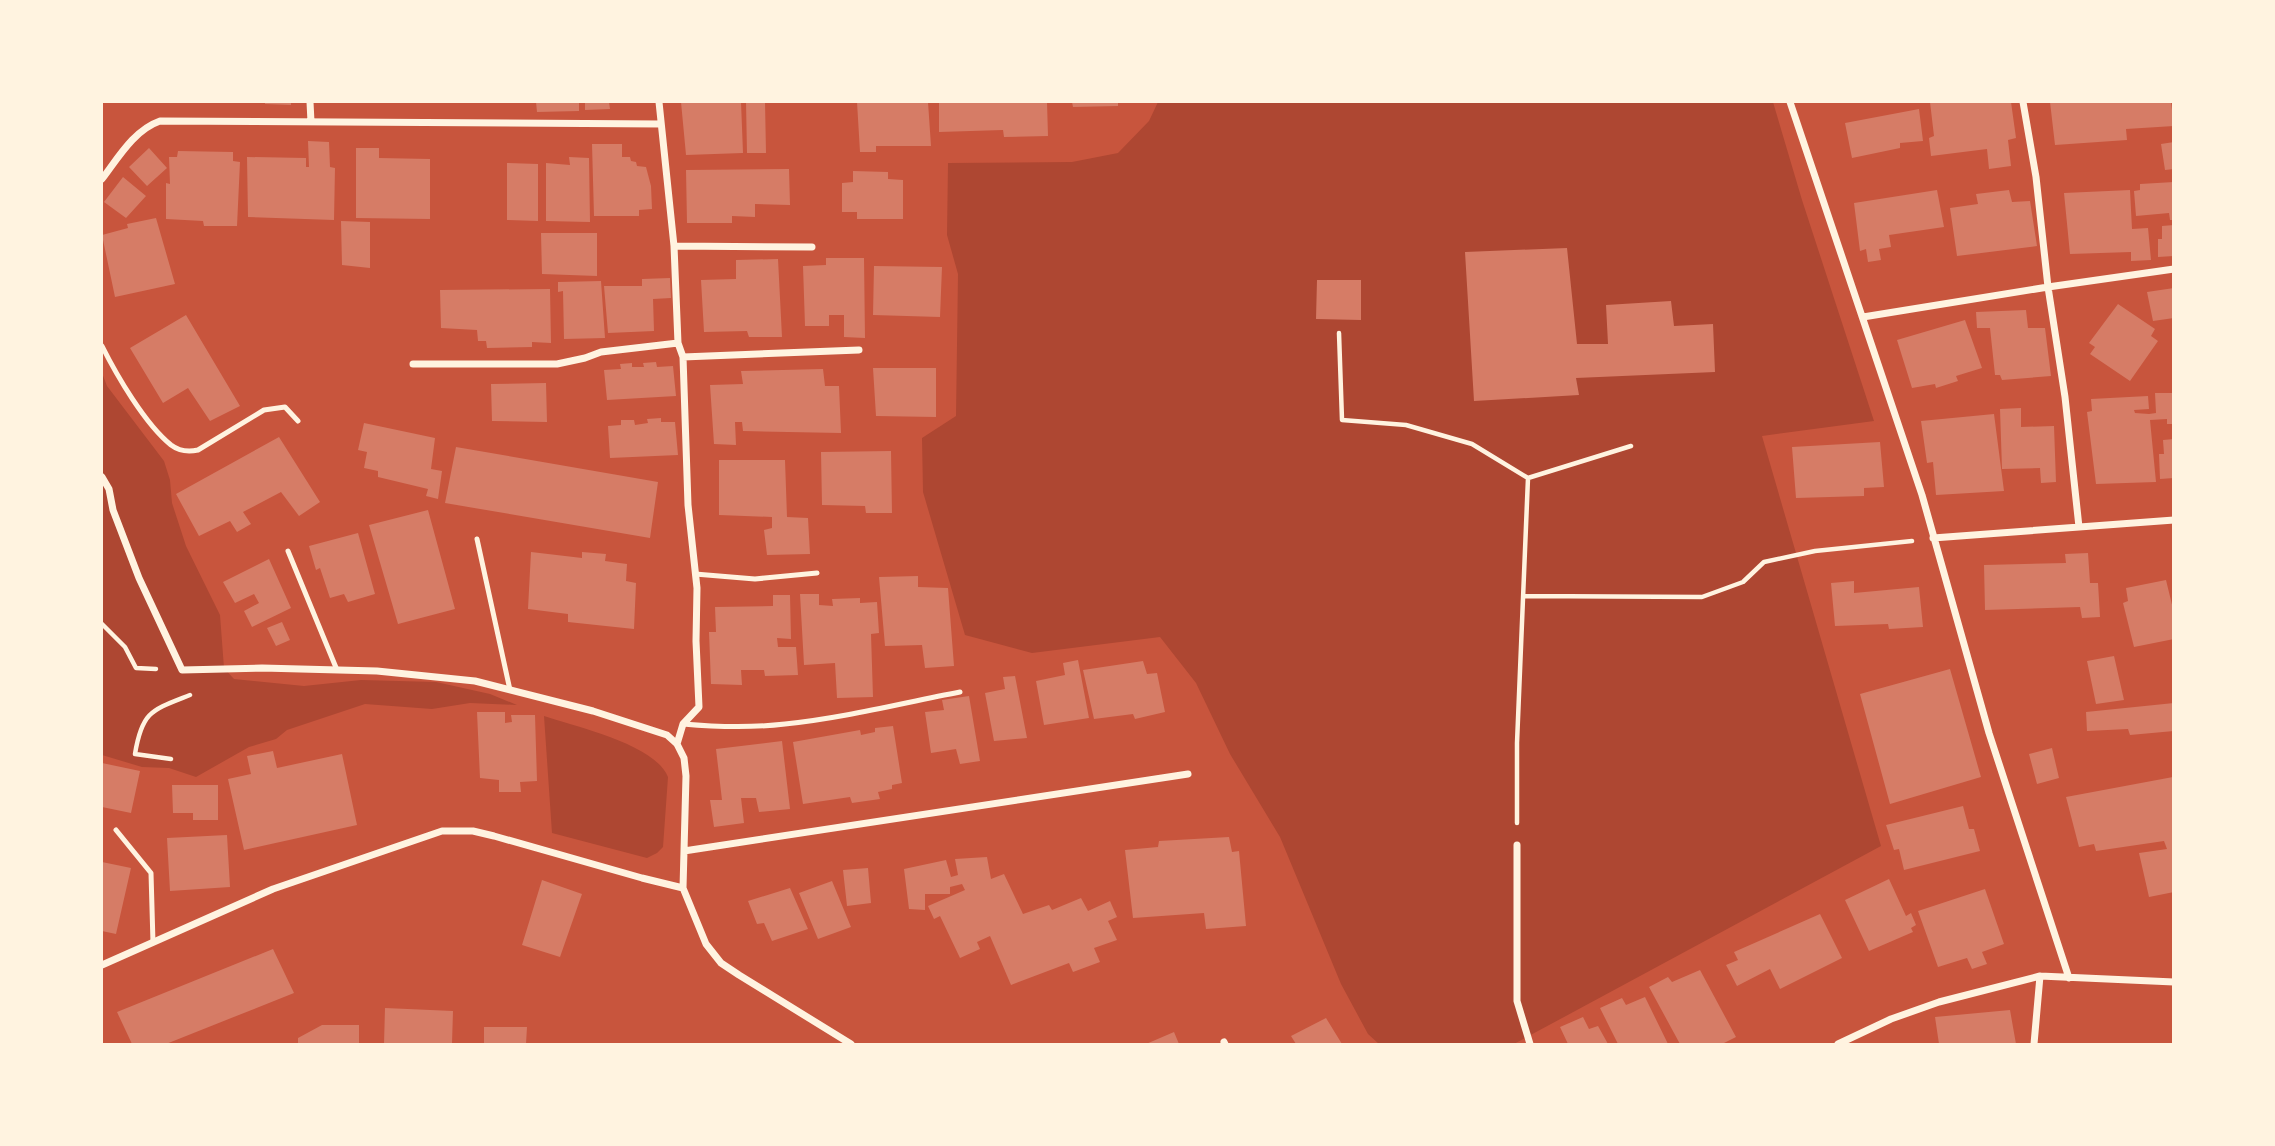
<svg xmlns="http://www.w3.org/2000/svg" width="2275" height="1146" font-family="'Titillium Web',sans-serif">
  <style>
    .green { fill: #ae4732 }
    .building { fill: #d67c66 }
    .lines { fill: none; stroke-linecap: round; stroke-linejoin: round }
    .path { stroke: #fff3e0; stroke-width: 4.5 }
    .service { stroke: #fff3e0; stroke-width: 5 }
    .minor { stroke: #fff3e0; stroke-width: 7 }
  </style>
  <rect width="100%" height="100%" fill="#c8553d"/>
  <path class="green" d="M1158 102H1773L1802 200 1874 421 1762 436 1881 846 1514 1044H1379L1368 1034 1341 984 1280 837 1230 754 1196 683 1160 637 1032 653 965 635 923 492 922 438 956 416 958 274 947 235 948 163 1072 162 1118 153 1149 121Z
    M102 373 107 386 164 461 170 480 172 503 186 546 220 615 224 668 234 679 304 686 361 680 436 682 490 694 517 705 470 703 432 709 365 704 287 730 276 739 249 747 196 777 169 768 142 767 102 755Z
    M544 716C576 727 655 744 668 777L663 847 657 853 647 858 552 833Z"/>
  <path class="building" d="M265 102H291V105L265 104Z
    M536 102H579V111L537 112Z
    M585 102H609L610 109 585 110Z
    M681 102H741L743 153 686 155Z
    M746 102H765L766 153H747Z
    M857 102H928L931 146H876V152H860Z
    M939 102H1047L1048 136 1004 137 1003 130 939 132Z
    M1072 102H1118V106L1073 107Z
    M1930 102H2011L2016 138 2008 140 2011 166 1989 169 1987 149 1931 156 1929 138 1934 136Z
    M2050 102H2171L2174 126 2126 129 2127 140 2055 145Z
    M1919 109 1923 141 1900 143V148L1852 158 1845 123Z
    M308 141 329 142 330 167 335 168 334 220 248 217 247 157 306 158V167H309Z
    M2174 142V169L2165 170 2161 144Z
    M592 144H622V157H630L631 161 636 162 637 166 646 167 651 186 652 209 639 210V216H594Z
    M149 148 167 168 147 186 129 167Z
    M356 148H379V158L430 159V219L356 218Z
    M178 151 233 152V161L240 162 237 226H204L203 221 166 219V183L170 184 169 157H177Z
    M569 157 589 158 590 222 546 221V163L570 165Z
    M507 163 538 164V221L507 220Z
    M789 169 790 205 755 204V217L732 216V223H687L686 170Z
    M853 171 888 172V179L903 180V219H857V212H842V183L853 182Z
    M123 177 146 196 126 218 104 202Z
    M2174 182V220H2170L2169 213 2136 216 2134 191 2140 190V184Z
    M1937 190 1944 227 1889 235 1891 247 1879 249 1881 260 1868 262 1866 249 1860 251 1854 203Z
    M2009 190 2012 202 2030 201 2037 246 1957 256 1950 208 1978 204 1976 194Z
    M2130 190 2132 229 2148 228 2151 260 2131 261V252L2070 254 2064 193Z
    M156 218 175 284 115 297 102 235 128 228 127 224Z
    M341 221 370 222V268L342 265Z
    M2174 225V256L2158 257V239H2162V226Z
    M541 233H597V276L542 274Z
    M1567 248 1577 344H1608L1606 305 1671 301 1674 326 1713 324 1715 372 1576 378 1579 395 1474 401 1465 252Z
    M826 258H864L865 338 844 337V315H829V326H805L803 266 826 265Z
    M778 259 782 337H749L747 331 704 332 701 280 736 279V260Z
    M874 266 942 267 940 317 873 315Z
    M670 278 671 298 653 299 654 331 608 333 604 286H642V279Z
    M1317 280H1361V320L1316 319Z
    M601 281 605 338 564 339 563 291 558 292V282Z
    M2174 288V318L2153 321 2147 292Z
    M550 289 551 343 532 342V347L487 348 486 341H478L477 330 441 328 440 290Z
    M2118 304 2155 329 2151 336 2158 341 2130 381 2090 354 2095 347 2089 343Z
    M2026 310 2028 328H2045L2051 376 2002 380 2000 375H1995L1990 328H1977L1976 312Z
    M186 315 240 406 210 421 188 388 163 403 130 348Z
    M1965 320 1982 368 1956 376 1958 381 1936 388 1935 384 1912 388 1897 340Z
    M656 362 657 367 673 366 676 396 607 400 604 370 621 369 620 364 632 363V367H644L643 363Z
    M873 368H936V417L876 416Z
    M823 369 825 386H839L841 433 743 431 742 422H735L736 445 714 444 710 385 743 384 741 371Z
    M546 383 547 422 492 421 491 384Z
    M2155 393H2174V424H2167V419L2150 420 2156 482 2096 484 2087 412 2092 411 2091 399 2148 396 2149 409 2134 410 2135 413 2149 414 2156 413Z
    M2021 408V427L2054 426 2056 482 2041 483 2040 468 2002 469 2000 409Z
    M1994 414 2004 491 1936 495 1933 462 1927 463 1921 421Z
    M661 418V422H675L678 455 610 458 608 426 621 425V420H634L635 425 648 423 647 419Z
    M364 423 435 438 431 469 442 471 438 499 426 496 428 489 378 477V471L364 468 367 452 358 450Z
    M279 437 320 502 299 516 281 492 243 512 251 524 237 532 230 521 199 536 176 494Z
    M2174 439V478L2160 479 2159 454H2164L2163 440Z
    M1880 442 1884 487 1864 488V496L1796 498 1792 447Z
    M456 447 658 482 650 538 445 503Z
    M891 451 892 513H866L865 506 822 505 821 452Z
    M719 460H785L787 517 808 518 810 554 767 555 764 530 772 528V517L719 515Z
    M428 510 455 609 398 624 369 525Z
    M358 533 375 594 348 602 344 594 330 598 320 568 316 570 309 546Z
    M531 552 582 558V552L606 554 605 561 627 564 626 581 636 583 634 629 568 622V614L528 609Z
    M2088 553 2090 583H2098L2100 617 2082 618 2080 607 1985 610 1984 565 2066 563 2065 554Z
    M269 559 291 608 252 627 244 611 259 603 254 594 235 603 223 582Z
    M918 576V587L948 588 954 666 925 668 922 645 885 646 879 577Z
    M2166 580 2174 613V639L2134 647 2123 603 2128 601 2126 588Z
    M1854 581V593L1919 587 1923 627 1889 629 1888 624 1835 626 1831 583Z
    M800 594H819V605L833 606 832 599 860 598V603L877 602 879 633 871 634 873 697 837 698 835 663 804 665Z
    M773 595H790L791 639 777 638 778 647H796L798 675 765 676 764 670H741L742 685 711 684 709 632H716L715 607 773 606Z
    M282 622 290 640 276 646 267 628Z
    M2114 656 2124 700 2096 704 2087 661Z
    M1078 660 1089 718 1044 725 1036 681 1065 675 1063 663Z
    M1143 661 1147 674 1157 673 1165 712 1135 719 1133 714 1094 719 1083 670Z
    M1950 669 1981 777 1890 804 1860 694Z
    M1015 676 1027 738 994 741 985 693 1005 689 1003 677Z
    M969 696 980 761 960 764 956 749 931 753 925 712 944 710 942 700Z
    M2174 703V731L2130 735 2128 729 2087 731 2086 712Z
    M477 712H505V723L512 722 511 715H535L537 781 520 782 521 792H499V780L480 778Z
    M893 726 902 783 892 785V789L878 792 880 799 852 803 850 797 803 804 793 742 860 730 861 735 875 732V728Z
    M782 741 790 809 759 812 756 798H741L744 823 714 827 710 800H722L716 749Z
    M2052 748 2059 778 2037 784 2029 754Z
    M273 751 277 768 342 754 357 825 244 850 228 779 251 774 247 756Z
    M102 763 140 771 131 813 102 807Z
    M2173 777 2174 892 2149 897 2139 853 2167 849 2164 841 2096 851 2094 844 2079 847 2066 797Z
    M172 785H218V820H193V813H173Z
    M1963 806 1969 829H1974L1980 851 1904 870 1899 849 1894 850 1886 825Z
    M227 835 230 887 170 891 167 838Z
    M1229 837 1232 852 1239 851 1246 926 1206 929 1204 913 1133 918 1125 850 1158 847 1159 841Z
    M987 857 991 879 1004 874 1023 914 1049 905 1052 910 1081 898 1088 911 1110 901 1117 917 1108 921 1117 940 1094 948 1100 962 1073 972 1069 963 1011 985 990 936 977 942 980 949 960 958 940 916 934 919 928 906 965 890 962 884 950 887V894H925V910L909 909 904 869 946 860 951 877 958 875 955 859Z
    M102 862 131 868 116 934 102 931Z
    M868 868 871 903 847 906 843 870Z
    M1889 879 1906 916 1911 913 1916 925 1911 928 1913 932 1869 951 1845 900Z
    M542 880 582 894 560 957 522 945Z
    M832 881 851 927 818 939 799 893Z
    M790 888 808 929 772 941 764 923 757 924 748 901Z
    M1985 889 2004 944 1982 952 1987 964 1972 969 1967 958 1938 967 1918 911Z
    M1820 914 1842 958 1780 989 1770 969 1737 986 1726 965 1738 960 1734 952Z
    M273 949 294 993 166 1044H132L117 1012Z
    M1700 970 1736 1037 1722 1044H1680L1649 987 1668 977 1672 982Z
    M1645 997 1668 1044H1618L1600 1008 1622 998 1626 1005Z
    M385 1008 453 1011 452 1044H384Z
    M2010 1010 2016 1044H1939L1935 1017Z
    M1583 1017 1589 1029 1598 1026 1608 1044H1568L1560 1027Z
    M1326 1018 1342 1044H1296L1291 1036Z
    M322 1025H359V1044H298V1038Z
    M484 1027H527L526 1044H484Z
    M1174 1032 1179 1044H1146Z"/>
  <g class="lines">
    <path class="path" d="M1339 333 1342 420 1406 425 1472 444 1528 478
      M1524 596 1702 597 1743 582 1764 562 1815 551 1912 541
      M102 624 125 647 136 668 156 669
      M171 759 135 754C142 711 152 710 190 695
      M1517 823V743L1528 478 1631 446"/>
    <path class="service" d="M102 346C117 376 145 424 171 445 179 451 189 452 198 450L264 410 285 407 298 421
      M477 539 510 690
      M288 551 337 670
      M695 574 755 579 817 573
      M683 724C717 727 751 728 785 724 844 718 902 703 960 692
      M116 830 151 873 153 943"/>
    <path class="minor" d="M310 102 311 122
      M659 102 674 246 678 343 683 357 688 505 697 588 696 641 699 707 683 724 677 744
      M1790 102 1922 495 1989 733 2069 978
      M2023 102 2036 177 2048 287 2065 397 2079 527
      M102 179C118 158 134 130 160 121L661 124
      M674 246 812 247
      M1863 317 2048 287 2174 269
      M683 357 859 350
      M413 364H557L585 358 601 352 678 343
      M102 477 109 489 113 510 139 578 182 670 262 668 377 671 475 681 593 711 667 735 677 744 684 758 686 776 683 888 706 944 721 963 739 975 851 1044
      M1933 538 2174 520
      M1517 845V1001L1530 1044
      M684 851 1188 774
      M102 965 273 889 442 831H473L494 836 642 878 683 888
      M1224 1042 1225 1044
      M1838 1044 1891 1019 1939 1002 2040 976 2174 982
      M2034 1044 2040 976"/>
  </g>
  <rect width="2275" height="1146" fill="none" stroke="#fff3e0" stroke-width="206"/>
</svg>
